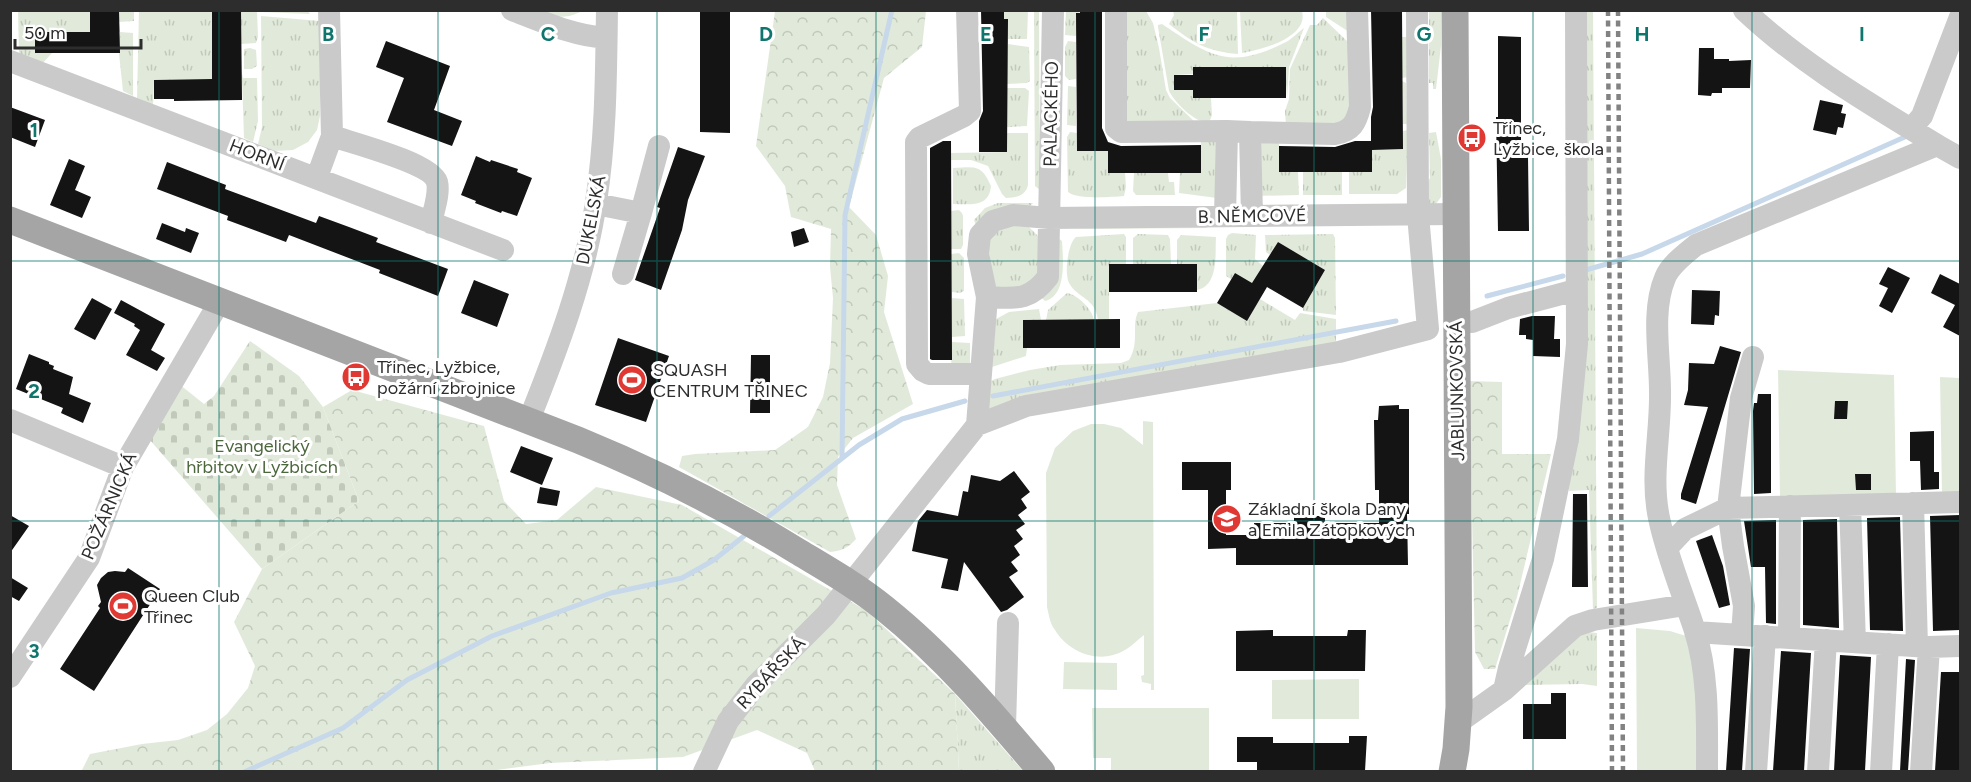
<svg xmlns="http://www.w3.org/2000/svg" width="1971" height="782" font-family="Figtree,sans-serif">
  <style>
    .grass { fill: url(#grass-tufts) }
    .forest { fill: url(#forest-crowns) }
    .cemetery { fill: url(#cemetery-stones) }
    .garden { fill: #e1eada }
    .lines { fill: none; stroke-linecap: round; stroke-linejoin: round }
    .stream { stroke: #c6d8ea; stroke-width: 5 }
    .building { fill: #141414 }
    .minor { stroke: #cacaca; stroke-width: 22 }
    .major { stroke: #a5a5a5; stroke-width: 27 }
    .rail { stroke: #828282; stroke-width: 4.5; stroke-dasharray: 6 4.5; stroke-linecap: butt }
    .grid { fill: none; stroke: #0f766e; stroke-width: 1.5; stroke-opacity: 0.55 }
    .labels { text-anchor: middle; stroke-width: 6; stroke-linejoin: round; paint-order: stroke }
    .street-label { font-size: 18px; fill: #2d2d2d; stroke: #fff }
    .poi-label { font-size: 18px; fill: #2d2d2d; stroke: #fff; text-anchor: start }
    .park-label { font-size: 18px; fill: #4b673b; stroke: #fff }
    .grid-label { font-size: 20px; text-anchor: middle; font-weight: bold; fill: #0f766e; stroke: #fff; stroke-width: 6; stroke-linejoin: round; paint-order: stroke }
  </style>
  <defs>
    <pattern id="grass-tufts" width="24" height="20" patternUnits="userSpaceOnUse" patternTransform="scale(1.5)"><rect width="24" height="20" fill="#e1eada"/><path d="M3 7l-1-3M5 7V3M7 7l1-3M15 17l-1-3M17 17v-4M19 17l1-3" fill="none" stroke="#c1c9bb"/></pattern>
    <pattern id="forest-crowns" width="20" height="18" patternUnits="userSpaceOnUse" patternTransform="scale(1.5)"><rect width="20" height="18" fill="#e1eada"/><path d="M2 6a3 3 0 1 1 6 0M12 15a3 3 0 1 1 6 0" fill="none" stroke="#c1c9bb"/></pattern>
    <pattern id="cemetery-stones" width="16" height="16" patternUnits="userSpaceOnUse" patternTransform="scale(1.5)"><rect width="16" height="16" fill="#e1eada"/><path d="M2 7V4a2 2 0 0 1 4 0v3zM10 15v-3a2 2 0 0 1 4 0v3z" fill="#c1c9bb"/></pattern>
  </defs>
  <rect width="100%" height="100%" fill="#fff"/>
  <path class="grass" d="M18 11H90V23L119 21V11H134V21L119 22 120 32 133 33V96L123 91 119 54 120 32H52V53L42 64 19 55Z
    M139 11H212L241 69 243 78H257L258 121 253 142 244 138 242 79 154 80 153 105 137 98Z
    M241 11H257L258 37 256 43 241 44Z
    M261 11H308L310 14 261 12Z
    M549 11H582C569 18 561 18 547 14Z
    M1004 11H1028L1027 39H1008V19H1004Z
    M1034 11H1039L1040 190 1035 186Z
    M1066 11H1080L1076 36 1065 35Z
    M1125 11H1146L1153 23 1159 48 1166 90 1170 98 1196 123 1127 129Z
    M1173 11H1237L1238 54C1206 51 1193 43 1169 24L1174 15Z
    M1240 11H1302C1309 37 1262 50 1242 53Z
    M1326 11H1352L1354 33 1346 30 1326 17Z
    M1429 11H1441V46L1436 89H1433V83H1429Z
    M1585 11H1593L1597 608 1593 609 1589 490 1569 491Z
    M261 16 320 21V116L317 130 308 142 293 150 274 151 258 144 262 127Z
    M1323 18 1347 41 1355 105 1341 125 1286 126 1285 111 1289 99 1290 69 1310 25H1317Z
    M1162 24C1210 56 1229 71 1286 42 1292 39 1298 32 1304 28L1289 67 1287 99 1285 67H1193V74L1174 75V90H1193V98H1211L1212 115 1209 123C1194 122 1176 104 1169 91L1158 27V25Z
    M1402 37H1407L1408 77 1402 78Z
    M1068 41 1076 42V79L1069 80 1065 76V47Z
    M1008 44 1029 47 1030 81 1027 83 1006 84Z
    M250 48 256 50 257 66 252 69H244V49Z
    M1402 81 1406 83 1407 124H1403Z
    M1068 86 1076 87V126L1067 125Z
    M1006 88H1025L1029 91 1027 126 1007 127Z
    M1408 130 1406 188 1397 194H1349V172H1371L1372 150 1402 149 1403 131Z
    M1070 132 1077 133V151H1108V173H1125L1126 187 1124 196C1111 197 1078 200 1068 192L1067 137Z
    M1436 132 1441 159V197L1436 204H1428L1422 192 1430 178 1429 133Z
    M1007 133H1028V185C1025 197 1016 197 1006 198L1002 194 988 166 971 160H951V153L1007 152Z
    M1216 137 1217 198 1179 193 1180 173H1201V142Z
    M1279 141V172H1298L1299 195 1255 196 1260 144 1265 142Z
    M953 168C976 167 981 164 991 186 989 208 970 204 953 204Z
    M1303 172H1342V195H1303Z
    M1134 173H1168L1169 182H1174L1175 195H1136L1133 191Z
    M998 203H1033L1030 206 976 226 974 220 985 208Z
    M959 210 962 213 963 216V245L961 249H951V211Z
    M1006 224 1028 226 1040 238 1038 275 1025 288H998L992 283 988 241 992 234Z
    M1200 224 1208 228 1070 229Z
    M1232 233 1256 235 1255 259 1263 266 1254 285 1235 273 1231 279 1226 276V239L1228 235Z
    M1124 234 1126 237V264H1109V319L1098 320C1095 297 1078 299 1069 283 1064 273 1068 243 1076 237Z
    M1138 234 1168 235 1170 239 1171 264H1133V238Z
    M1333 234 1335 238 1336 315 1303 311V308L1325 270 1278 242 1270 255 1266 252 1265 235Z
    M1181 235 1216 237C1215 253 1219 286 1197 290V264H1177V240Z
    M1058 238 1062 241C1063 258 1067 296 1045 301L1042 298Z
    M959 253 964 258V291L960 293 952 292 951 254Z
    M1067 293C1078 295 1092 309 1094 320H1046L1048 310Z
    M952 298 964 299 965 336 952 337Z
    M1260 299 1295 320 1300 313 1336 319V350L990 411 988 407 991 381 995 379 1030 370 1060 365 1121 363 1129 360C1140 342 1131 326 1138 312L1217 303 1247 320Z
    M1039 309 1041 320H1023V348H1027L1026 356 992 367 996 319 1009 312Z
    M952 342 970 343V367L951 370Z
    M1579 631 1597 633V686L1582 684 1525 685Z
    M955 694 1023 771H959Z"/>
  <path class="forest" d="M775 11H926L922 47 884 78 849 207 876 235 888 276 884 312 913 404 853 438 838 457 837 485 856 539C848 548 842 551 830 552L679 467 682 456 695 454 775 450 808 427 823 397 830 363 833 298 830 267 831 229 791 217 785 186 756 146Z
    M1469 381 1502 382V454H1551L1517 597 1495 669H1484L1475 652Z
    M352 390 484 426 504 501 526 524 557 520 596 487 682 505 867 611 955 694 959 771H815L807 753 757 730 683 757 550 763 482 772H81L90 754 142 744 178 740 207 730 227 714 248 688 255 666 234 622 262 569 359 501 323 407Z"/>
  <path class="cemetery" d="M250 341 299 376 323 407 359 501 262 569 149 439 179 384 204 404 214 396Z"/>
  <path class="garden" d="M1778 370 1894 375 1896 496 1780 497Z
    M1940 377 1960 378V494L1942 495Z
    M1143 421 1153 422 1154 690H1151V684L1142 682 1141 676 1144 675V635C1137 640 1132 646 1125 650 1100 665 1069 653 1055 630 1050 624 1049 615 1047 607L1046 473 1055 448 1073 431 1091 424H1104L1121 428 1143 445Z
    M1636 628 1670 631 1686 636 1696 681 1702 771H1637Z
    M1064 662 1117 663V690L1063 689Z
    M1359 679V719H1272V680Z
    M1092 708H1209V771H1111V758H1093Z"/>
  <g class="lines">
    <path class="stream" d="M1582 271 1642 254 1907 136
      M1487 296 1563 276
      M993 396 1396 321
      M842 458 845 215 892 10
      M769 516 859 445 902 419 965 401
      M244 772 343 728 407 680 492 636 611 593 682 578 714 560 744 536"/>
  </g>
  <path class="building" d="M90 10H119L120 53H35V32H90Z
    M212 10H241L242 100 174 101V99H154V80L212 79Z
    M700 10H730V133L700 132Z
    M981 10H1004V19H1008L1007 152H979V121L983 111Z
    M1080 10H1102V128L1108 142 1121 146 1201 145V173H1108V151H1077L1076 13H1080Z
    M1371 10 1402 11 1403 149 1372 150V172H1279V146L1335 147 1355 141H1371V117L1373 107Z
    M1498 36 1521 37V156L1528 157 1529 231H1498L1496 117H1498Z
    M386 41 450 66 434 110 462 121 452 146 387 122 404 78 376 67Z
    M1699 48H1714V59H1729V61L1751 60 1750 88H1722V93H1712L1711 96 1698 95Z
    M1193 67H1286V98H1193V90H1174V75H1193Z
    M1820 100 1843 105 1841 113 1846 114 1843 128 1838 127 1836 135 1813 130Z
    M10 107 45 120 35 147 10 137Z
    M943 141H951L952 360H932L930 359V148Z
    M678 147 705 156 688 200 682 230 661 290 635 280 660 208 657 207Z
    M476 156 490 162 491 160 518 169 517 172 532 178 517 216 502 211 501 213 475 203 476 201 461 195Z
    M69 159 85 166 75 190 91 197 82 218 50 205Z
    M167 162 226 185 225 189 316 223 319 216 349 227 378 238 376 242 448 269 438 296 379 273 380 270 289 235 286 242 227 220 228 216 157 189Z
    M162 223 185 232 186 228 199 233 191 253 156 239Z
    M804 228 809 242 794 247 791 232Z
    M1278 242 1325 270 1303 308 1267 287 1247 321 1217 303 1235 273 1252 283Z
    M1109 264H1197V292H1109Z
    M1888 267 1910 278 1892 313 1879 306 1888 288 1879 284Z
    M1940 274 1960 284V336L1943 327 1955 305 1931 293Z
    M474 280 509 294 497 327 461 313Z
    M1692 290 1720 291 1719 316 1715 315 1714 325 1691 324Z
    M92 298 112 309 95 340 74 329Z
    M121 300 165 324 151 350 165 358 157 371 126 355 140 330 134 326 135 324 114 313Z
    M1532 316H1555L1554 339H1560V357L1533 356V340L1526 339V335H1519L1520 319Z
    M1120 319V348H1023V320Z
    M618 338 669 356 646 422 595 405Z
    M1720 346 1741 352 1696 504 1681 499V494L1708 407 1684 405 1688 390 1689 363 1714 364Z
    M29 354 49 362V364L54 366 53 369 73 377 69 394 91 403 83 423 61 413 63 408 16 389Z
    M751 355H770V413H750Z
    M1758 394H1771V493L1754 494 1753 411 1754 403H1757Z
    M1835 401H1848L1847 419H1834Z
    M1399 405V409H1409V514H1407L1408 565H1236V548L1208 549V490H1182V462H1231V490H1226V535H1255L1254 523H1294V516H1325V523H1379V490H1375L1374 420H1378L1379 406Z
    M1934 431V472H1939V489L1921 490 1920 461H1910V432Z
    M521 446 553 458 542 485 510 472Z
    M1014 471 1030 492 1021 499 1027 508 1018 515 1025 524 1016 530 1023 539 1014 546 1020 555 1011 562 1018 571 1009 577 1024 597 1007 610 1001 612 964 562 958 591 941 588 948 559 912 551 918 521 927 510 958 516 963 491 968 492 971 475 1000 481Z
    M1855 474H1871V490H1856Z
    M540 487 560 491 557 506 537 503Z
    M1573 494H1587L1588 587H1572Z
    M10 515 29 526 10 553Z
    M1960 515V630L1933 631 1930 516Z
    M1900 517 1903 631 1870 630 1867 518Z
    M1837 519 1839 628 1803 625V520Z
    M1776 520V624L1766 623 1765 567H1751L1744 521Z
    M1712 535 1723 566 1730 605 1719 608 1696 541Z
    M128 568 160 589 94 691 60 669 100 608 98 606 101 602 97 585 101 578 108 572 115 571 125 572Z
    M10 577 28 588 19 601 10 596Z
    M1273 630V636H1347L1348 630H1366L1365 671H1236V631Z
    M1734 648 1750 649 1742 771H1726Z
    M1781 651 1811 653 1804 771H1773Z
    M1840 655 1871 657 1865 771H1834Z
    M1906 659 1915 660 1908 771H1900Z
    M1941 672H1960V771H1935Z
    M1551 693H1566V739H1523V704H1551Z
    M1349 736H1367L1365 771H1257V762H1237V737H1273V743H1349Z"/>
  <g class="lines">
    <path class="minor" d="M512 10C543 22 574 36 606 38
      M967 10 970 111 964 116 919 138 916 142 917 364 923 371 929 374H981
      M1116 10V128L1121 132 1227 131
      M1744 10C1801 64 1870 104 1937 145
      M10 61 503 250
      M1911 129 1922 116 1960 17
      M1250 132 1335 134C1352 131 1356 123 1360 107L1357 10
      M332 136C352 143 431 163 437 182 440 194 433 212 431 223
      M317 177 332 136 329 10
      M596 204 641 213 659 146
      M1225 216 1227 131 1250 132 1252 216
      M623 274 641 213
      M987 297C1015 298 1029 302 1048 277L1053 10
      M1472 322 1508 308 1576 290
      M1753 357 1741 398 1728 508 1960 502
      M10 420 123 467
      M529 420C557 350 585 277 596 202 606 137 606 76 607 10
      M977 425 1026 406 1339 352 1428 329 1418 215 1417 10
      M1913 503 1917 646
      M1850 505 1855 642
      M1667 548 1685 529 1728 508 1733 546 1744 606 1742 635
      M1695 632 1929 647 1960 646
      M1789 638 1790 506
      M10 677 89 558 123 467 220 301
      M1504 690 1509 668 1543 559 1568 439 1577 344 1576 10
      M1459 722 1504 690 1575 626 1593 620 1685 605
      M1005 727 1008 623
      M704 772 728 721 756 685 826 615 977 425 987 297 978 254 980 235 993 221 1013 215 1049 218 1456 214
      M1707 772C1707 725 1709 676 1695 631 1683 594 1667 557 1659 518 1650 476 1661 433 1660 391 1660 356 1651 311 1665 278 1670 265 1685 254 1696 245L1937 145 1960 158
      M1756 772 1765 636
      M1818 772 1826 640
      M1881 772 1888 644
      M1921 772 1929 647"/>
    <path class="major" d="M10 220 578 440C654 471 727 508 797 551 827 569 857 586 884 608 944 656 993 714 1042 772
      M1452 772 1456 749 1459 707 1455 10"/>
    <path class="rail" d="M1608 10 1612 772
      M1618 10 1623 772"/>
  </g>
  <path class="grid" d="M219 10V772M438 10V772M657 10V772M876 10V772M1095 10V772M1314 10V772M1533 10V772M1752 10V772M10 261H1960M10 521H1960"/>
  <defs>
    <g id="bus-disc" transform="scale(1.5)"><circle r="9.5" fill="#e03832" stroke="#fff"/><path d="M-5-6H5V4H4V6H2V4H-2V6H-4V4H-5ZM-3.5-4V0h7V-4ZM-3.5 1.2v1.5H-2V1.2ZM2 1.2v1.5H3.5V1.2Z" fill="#fff"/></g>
    <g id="stadium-disc" transform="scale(1.5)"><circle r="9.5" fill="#e03832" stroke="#fff"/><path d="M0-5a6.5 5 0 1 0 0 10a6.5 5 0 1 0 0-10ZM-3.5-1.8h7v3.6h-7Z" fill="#fff"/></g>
    <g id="school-disc" transform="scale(1.5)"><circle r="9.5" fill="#e03832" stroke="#fff"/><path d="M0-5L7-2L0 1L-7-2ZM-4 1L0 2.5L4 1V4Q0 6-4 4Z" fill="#fff"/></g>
  </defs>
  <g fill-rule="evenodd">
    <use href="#bus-disc" x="1472" y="138"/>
    <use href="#bus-disc" x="356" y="377"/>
    <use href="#stadium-disc" x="632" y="380"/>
    <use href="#school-disc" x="1227" y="519"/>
    <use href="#stadium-disc" x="123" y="606"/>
  </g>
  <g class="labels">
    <g class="street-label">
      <text transform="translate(1051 114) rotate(-89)" y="6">PALACKÉHO</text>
      <text transform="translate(257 155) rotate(21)" y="6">HORNÍ</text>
      <text transform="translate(1252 216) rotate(-1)" y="6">B. NĚMCOVÉ</text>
      <text transform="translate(591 220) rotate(-79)" y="6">DUKELSKÁ</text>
      <text transform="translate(1457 391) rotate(-91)" y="6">JABLUNKOVSKÁ</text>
      <text transform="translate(109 506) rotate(-67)" y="6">POŽÁRNICKÁ</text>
      <text transform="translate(771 673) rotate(-47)" y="6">RYBÁŘSKÁ</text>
    </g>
    <g class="poi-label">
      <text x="1493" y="134">Třinec,<tspan x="1493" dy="21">Lyžbice, škola</tspan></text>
      <text x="377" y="373">Třinec, Lyžbice,<tspan x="377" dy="21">požární zbrojnice</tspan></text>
      <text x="653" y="376">SQUASH<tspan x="653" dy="21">CENTRUM TŘINEC</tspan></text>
      <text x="1248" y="515">Základní škola Dany<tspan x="1248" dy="21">a Emila Zátopkových</tspan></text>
      <text x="144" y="602">Queen Club<tspan x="144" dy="21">Třinec</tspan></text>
    </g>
    <g class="park-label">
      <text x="262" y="452">Evangelický<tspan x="262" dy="21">hřbitov v Lyžbicích</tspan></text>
    </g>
  </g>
  <g class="grid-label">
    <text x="328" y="41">B</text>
    <text x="548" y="41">C</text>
    <text x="766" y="41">D</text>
    <text x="986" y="41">E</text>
    <text x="1204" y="41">F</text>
    <text x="1424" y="41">G</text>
    <text x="1642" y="41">H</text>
    <text x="1862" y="41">I</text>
    <text x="34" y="137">1</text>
    <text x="34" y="398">2</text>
    <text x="34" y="658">3</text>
  </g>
  <rect width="1971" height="782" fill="none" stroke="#2d2d2d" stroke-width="24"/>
  <path d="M15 39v9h126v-9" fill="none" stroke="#2d2d2d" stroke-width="3"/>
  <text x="24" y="39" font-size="18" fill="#2d2d2d" stroke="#ffffff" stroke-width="4.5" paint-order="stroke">50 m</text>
</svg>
